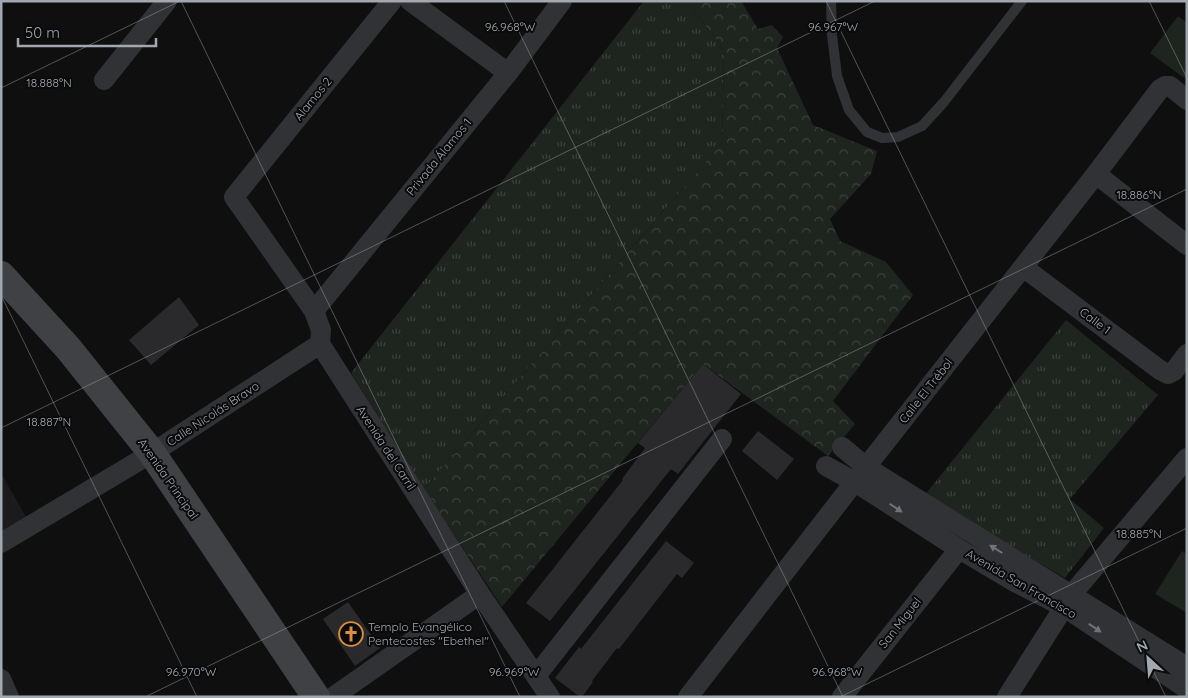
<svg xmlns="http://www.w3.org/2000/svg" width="1188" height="698" font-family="Quicksand,sans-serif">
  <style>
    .built { fill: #1b1b1d }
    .grass { fill: url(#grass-tufts) }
    .forest { fill: url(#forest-crowns) }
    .garden { fill: #1e241e }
    .building { fill: #2a2a2c }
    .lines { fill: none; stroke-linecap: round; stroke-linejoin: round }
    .lane { stroke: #313235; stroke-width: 10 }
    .street { stroke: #313235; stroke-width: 20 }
    .secondary { stroke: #3f4144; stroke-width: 28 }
    .oneway { fill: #6f7378 }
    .ticks { fill: none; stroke: #a2a8af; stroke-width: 1; stroke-opacity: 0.45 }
    .labels { text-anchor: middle; stroke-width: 4; stroke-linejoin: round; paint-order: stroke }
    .street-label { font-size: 12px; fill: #a2a8af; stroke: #0a0a0b }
    .poi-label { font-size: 12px; fill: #a2a8af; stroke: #0a0a0b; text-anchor: start }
    .ticks-label { font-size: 12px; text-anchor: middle; fill: #a2a8af; stroke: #0a0a0b; stroke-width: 4; stroke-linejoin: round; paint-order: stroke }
  </style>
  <defs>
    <pattern id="grass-tufts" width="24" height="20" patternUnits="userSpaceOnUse" patternTransform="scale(1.25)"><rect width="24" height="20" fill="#1e241e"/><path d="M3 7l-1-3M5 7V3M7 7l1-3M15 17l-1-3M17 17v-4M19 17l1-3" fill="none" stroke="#3c413c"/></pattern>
    <pattern id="forest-crowns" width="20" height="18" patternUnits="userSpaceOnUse" patternTransform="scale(1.25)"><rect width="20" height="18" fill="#1e241e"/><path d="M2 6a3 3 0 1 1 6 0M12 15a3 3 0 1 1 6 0" fill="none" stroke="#3c413c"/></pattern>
  </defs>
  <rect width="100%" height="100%" fill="#0f0f10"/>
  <path class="built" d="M1 473 26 517 1 532Z"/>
  <path class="grass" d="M644 1H687L724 50 722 143 424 489 351 373Z
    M1066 320 1158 395 1070 499 1104 528 1065 578 924 496Z"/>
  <path class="forest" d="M687 1H741L758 29 772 25 783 37 777 48 813 125 877 151 871 174 830 219 840 241 886 262 913 295 833 401 855 424 828 456 703 364 502 607 424 489 722 143 724 50Z"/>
  <path class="garden" d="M1178 16 1187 23V80L1150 53Z
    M1182 551 1187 554V613L1155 594Z"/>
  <path class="building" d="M179 297 199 325 151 365 129 340Z
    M703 364 741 394 678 474 671 469 550 621 526 603 623 480 622 479 645 448 638 443Z
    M758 431 794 459 777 480 742 451Z
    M666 541 694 563 682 578 677 574 619 649 617 648 592 681 593 682 582 697H580L555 678 579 647 581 649Z
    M348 602 380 648 355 666 323 619Z"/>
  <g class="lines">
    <path class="lane" d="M831 1 832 35 837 76 849 110 867 132 882 138 898 137 922 126 944 102 1022 1"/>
    <path class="street" d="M392 1 234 197 314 311 321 330 320 344 480 594 550 697
      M410 1 508 73
      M104 80 167 1
      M1096 174 1187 245
      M1023 267 1160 370 1168 374 1174 371 1187 354
      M314 311 508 73 562 1
      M842 447 866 467 1187 667
      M826 466 855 482 959 549 1013 581 1064 607 1187 689
      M1 543 152 453 320 344
      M1072 594 1187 458
      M536 676 722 439
      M1 679 9 697
      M333 697 480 594
      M688 697 866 467 1096 174 1160 89 1165 86H1170L1187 100
      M842 697 959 549
      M1007 697 1064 607"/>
    <path class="secondary" d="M1 275 68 348 152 453 316 697"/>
  </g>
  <defs><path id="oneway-solid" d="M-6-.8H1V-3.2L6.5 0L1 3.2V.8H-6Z" transform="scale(1.25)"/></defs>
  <g class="oneway">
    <use href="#oneway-solid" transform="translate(896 508) rotate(33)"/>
    <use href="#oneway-solid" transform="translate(996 549) rotate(-148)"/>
    <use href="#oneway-solid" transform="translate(1095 628) rotate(34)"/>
  </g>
  <path class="ticks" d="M181 1 520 697M504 1 843 697M826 1 1166 697M1149 1 1187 78M1 88 180 1M1 295 197 697M1 428 875 1M145 697 1187 189M840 697 1187 528"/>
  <defs>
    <g id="church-ring" transform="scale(1.25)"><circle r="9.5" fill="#0a0a0b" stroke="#db8e3c" stroke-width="1.5"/><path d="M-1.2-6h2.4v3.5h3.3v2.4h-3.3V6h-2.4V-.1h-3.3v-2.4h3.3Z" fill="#db8e3c"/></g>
  </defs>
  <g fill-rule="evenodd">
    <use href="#church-ring" x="351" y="634"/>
  </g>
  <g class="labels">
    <g class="street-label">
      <text transform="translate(313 99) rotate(-51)" y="4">Alamos 2</text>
      <text transform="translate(439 157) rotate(-51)" y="4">Privada Álamos 1</text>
      <text transform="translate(1095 321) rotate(37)" y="4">Calle 1</text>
      <text transform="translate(926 391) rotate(-52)" y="4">Calle El Trébol</text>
      <text transform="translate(213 414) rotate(-33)" y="4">Calle Nicolás Bravo</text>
      <text transform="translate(386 448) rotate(57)" y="4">Avenida del Carril</text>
      <text transform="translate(168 479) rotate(55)" y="4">Avenida Principal</text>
      <text transform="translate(1021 584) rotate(30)" y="4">Avenida San Francisco</text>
      <text transform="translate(900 623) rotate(-52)" y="4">San Miguel</text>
    </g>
    <g class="poi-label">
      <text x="368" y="631">Templo Evangélico<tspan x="368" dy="14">Pentecostes "Ebethel"</tspan></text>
    </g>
  </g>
  <g class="ticks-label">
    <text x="510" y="31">96.968°W</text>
    <text x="833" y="31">96.967°W</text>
    <text x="49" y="87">18.888°N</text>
    <text x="1139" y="199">18.886°N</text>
    <text x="49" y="426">18.887°N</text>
    <text x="1139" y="538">18.885°N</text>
    <text x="191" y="676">96.970°W</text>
    <text x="514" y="676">96.969°W</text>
    <text x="837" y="676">96.968°W</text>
  </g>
  <rect width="1188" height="698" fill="none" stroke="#a2a8af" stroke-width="5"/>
  <g transform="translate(1148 658) rotate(334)" stroke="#0a0a0b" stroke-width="4" paint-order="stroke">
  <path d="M0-4L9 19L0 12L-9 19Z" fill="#a2a8af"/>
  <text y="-8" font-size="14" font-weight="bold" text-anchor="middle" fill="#a2a8af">N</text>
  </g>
  <path d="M18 38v8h138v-8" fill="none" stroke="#a2a8af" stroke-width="2.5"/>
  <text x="25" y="38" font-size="15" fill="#a2a8af" stroke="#0a0a0b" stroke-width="4" paint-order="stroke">50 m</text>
</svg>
